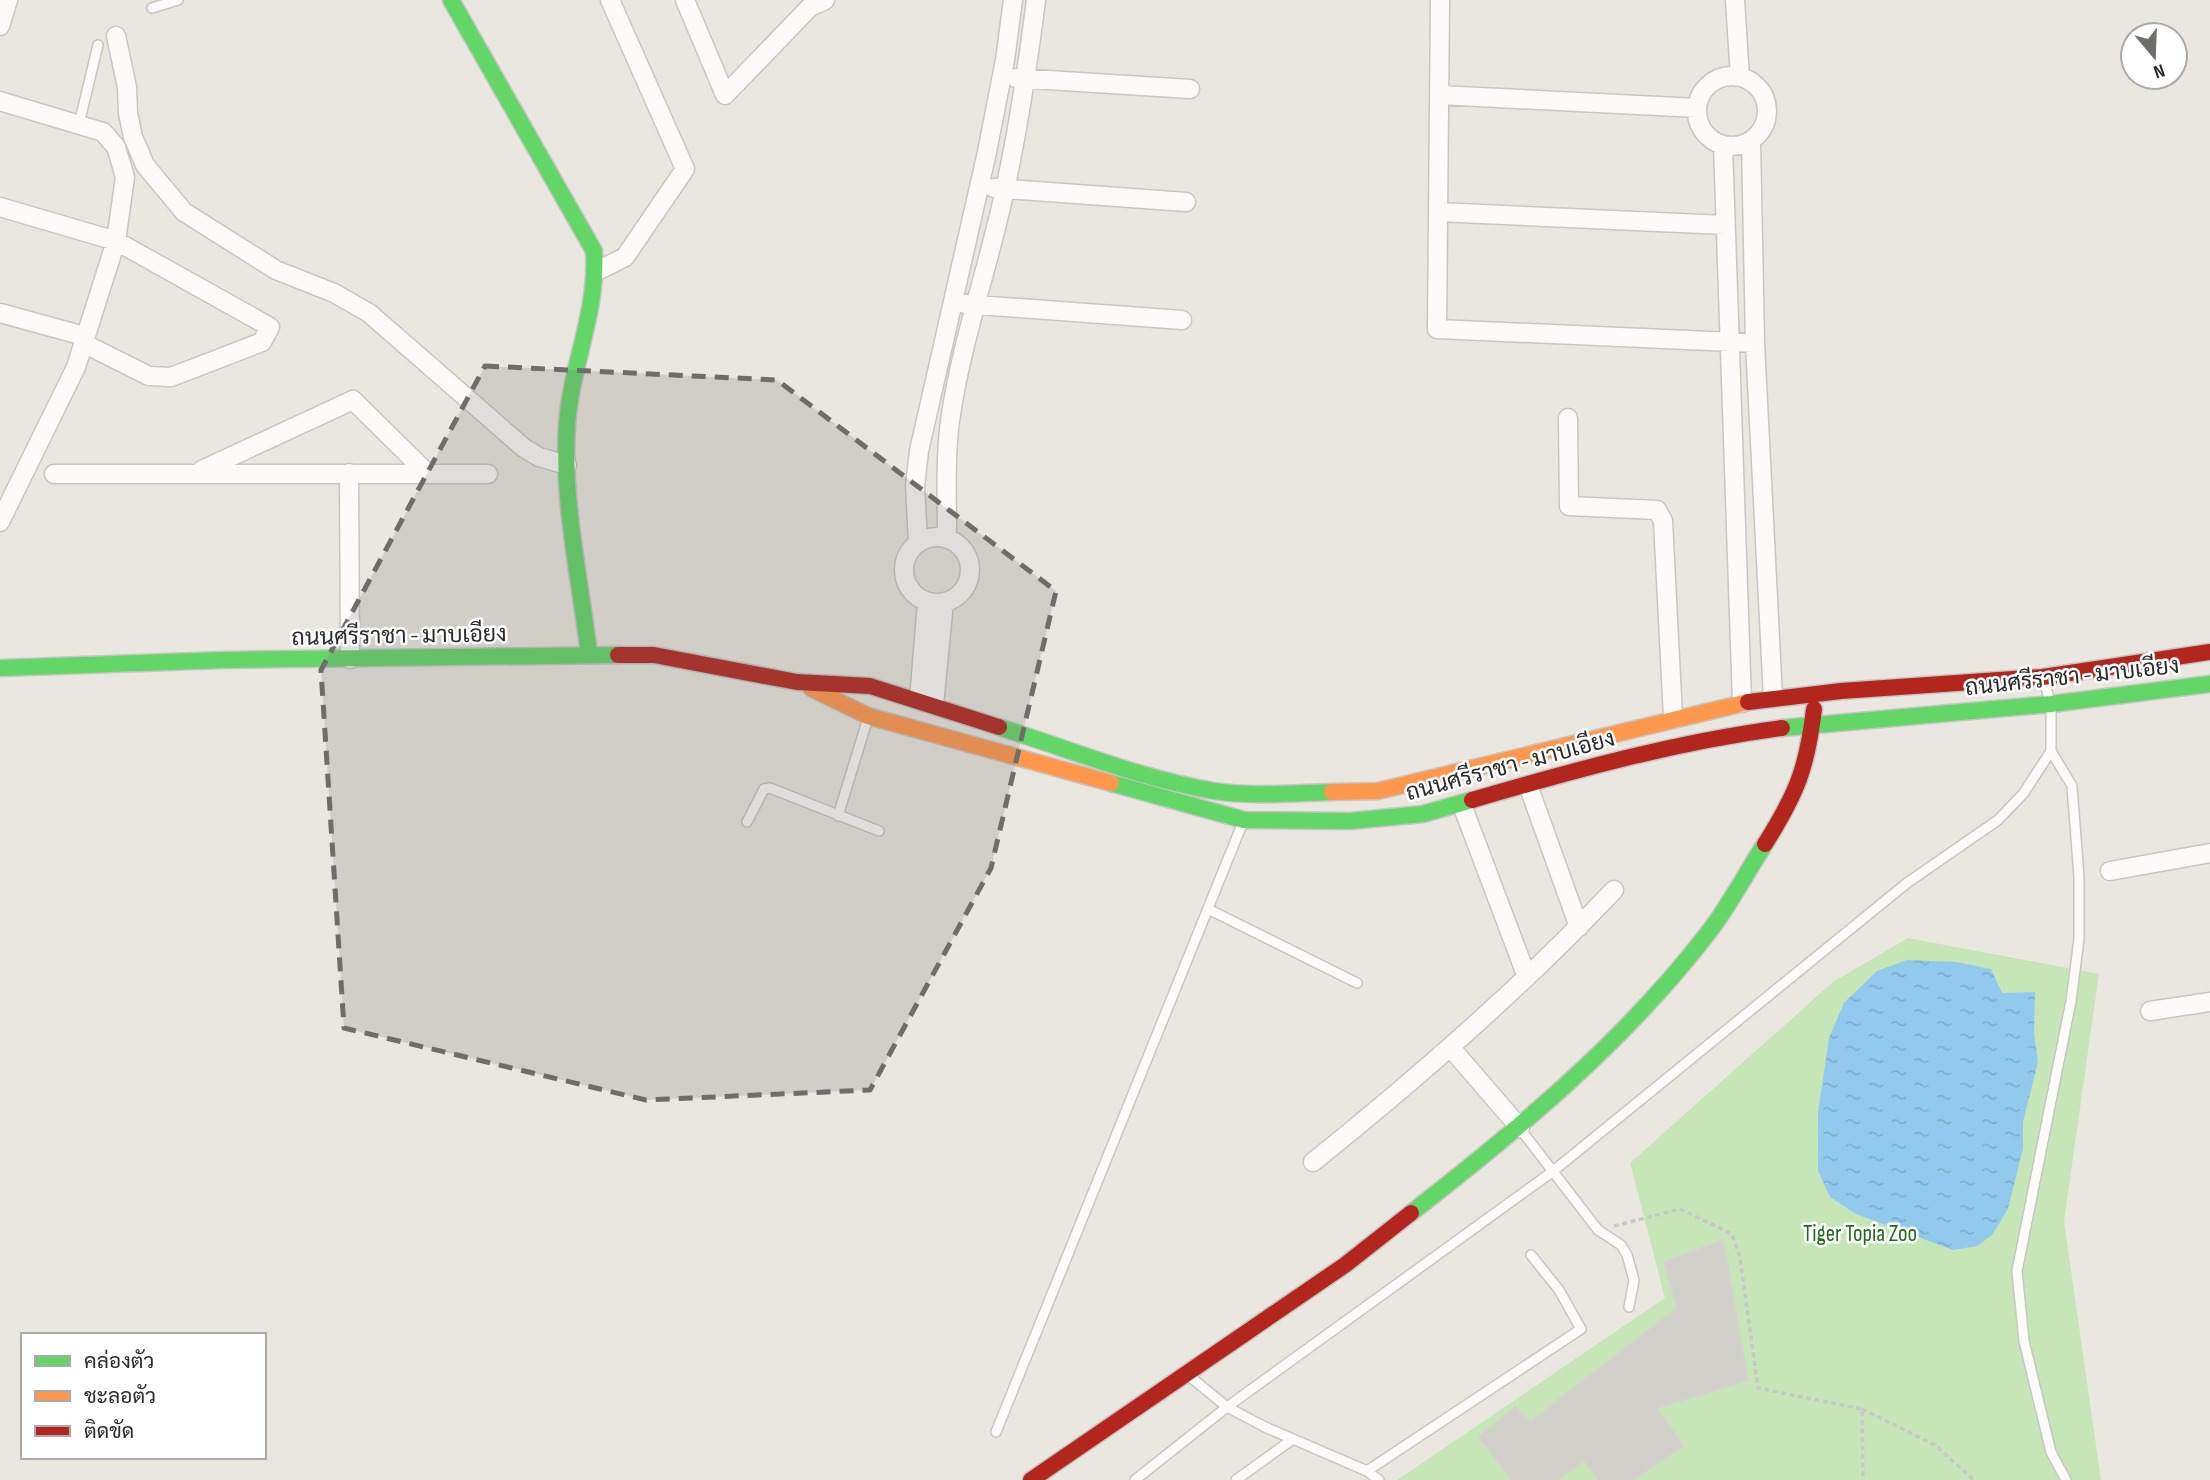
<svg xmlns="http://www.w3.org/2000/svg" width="2210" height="1480" font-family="'Sofia Sans Condensed',Sarabun,sans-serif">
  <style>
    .park { fill: #c6e6b8 }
    .water { fill: url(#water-ripples) }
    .building { fill: #d2d0cb; stroke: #d5d2cc; stroke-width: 2 }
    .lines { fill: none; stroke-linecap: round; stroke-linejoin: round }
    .lane-casing { stroke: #c7c6c5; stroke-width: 12 }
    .street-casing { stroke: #c7c6c5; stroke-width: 21 }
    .fast-casing { stroke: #c7c6c5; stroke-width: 19 }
    .slow-casing { stroke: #c7c6c5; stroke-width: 19 }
    .jam-casing { stroke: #c7c6c5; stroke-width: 19 }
    .path { stroke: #c8c8c7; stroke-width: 3.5; stroke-dasharray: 5 3.5; stroke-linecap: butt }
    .lane { stroke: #fcfbfa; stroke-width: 9 }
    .street { stroke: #fcfbfa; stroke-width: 18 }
    .fast { stroke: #63d668; stroke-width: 16 }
    .slow { stroke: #ff974d; stroke-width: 16 }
    .jam { stroke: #b3261e; stroke-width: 16 }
    .marked { fill: #6e6d6a; fill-opacity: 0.2; stroke: #6e6d6a; stroke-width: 5; stroke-dasharray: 14 9; stroke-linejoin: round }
    .labels { text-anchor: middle; stroke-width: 5; stroke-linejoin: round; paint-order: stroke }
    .street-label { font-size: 23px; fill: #2b2b2b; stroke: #fff }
    .park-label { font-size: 23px; fill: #1e6b18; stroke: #fff }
  </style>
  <defs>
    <pattern id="water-ripples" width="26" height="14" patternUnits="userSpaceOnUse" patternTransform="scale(1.75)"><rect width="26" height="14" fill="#92caed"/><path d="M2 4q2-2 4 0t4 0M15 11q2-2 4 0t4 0" fill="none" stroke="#7eaecb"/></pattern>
  </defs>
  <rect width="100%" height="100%" fill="#eae7e0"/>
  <path class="park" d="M1908 938 2099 974 2064 1221 2101 1480H1397L1665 1298 1630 1163 1833 982Z"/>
  <path class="water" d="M1907 960 1956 962 1991 969 2002 993 2035 992 2034 1033 2038 1062 2023 1122V1149L2008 1209 1992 1235 1977 1246 1953 1250 1856 1214 1830 1197 1818 1171V1112L1829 1038 1844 1003 1877 971Z"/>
  <path class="building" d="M1723 1240 1748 1380 1657 1408 1683 1446 1632 1480H1599L1584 1461 1557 1480H1512L1479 1437 1515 1407 1530 1422 1677 1308 1664 1262Z"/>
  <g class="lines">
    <g class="lane-casing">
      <path id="lane" d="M152 8 178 0
        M79 124 98 45
        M2051 751 2072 786 2079 877V939L2071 1001 2017 1271 2024 1341 2051 1452 2066 1480
        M838 816 868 718
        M747 822 764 789 770 788 879 831
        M1208 909 1357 983
        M1521 1130 1598 1230 1621 1245 1627 1255 1634 1280 1629 1307
        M1188 1375 1227 1407 1265 1427 1367 1471 1581 1329 1559 1290 1531 1255
        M996 1432 1243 822
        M1367 1471 1379 1480
        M1135 1480 1227 1407 1552 1172 1907 883 1998 820 2023 794 2051 751V704L2043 679
        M1236 1480 1293 1439"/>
    </g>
    <g class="street-casing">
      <path id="street" d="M685 0 725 95 810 7 825 0
        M1440 0 1437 329 1755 343
        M1735 0 1740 77
        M0 26 8 0
        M116 36 127 87 128 113 133 137 145 165 184 212 276 270 334 293 369 313 524 448 539 457 567 465
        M1697 111a35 35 0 1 1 70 0a35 35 0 1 1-70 0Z
        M1016 78 1190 89
        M1439 95 1697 108
        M0 101 103 132 116 147 125 177 116 241 76 367 0 522
        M1751 141 1755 343 1773 698
        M1723 145 1742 703
        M994 188 1186 202
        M0 207 116 241 270 327 262 342 171 377 149 376 83 343
        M1438 212 1725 225
        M597 271 625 257 685 169 610 0
        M965 304 1182 320
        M0 313 84 336
        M1568 418 1569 506 1657 510 1663 521 1673 717
        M202 470 353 400 426 472
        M349 473 350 659
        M54 474H488
        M904 570a33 33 0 1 1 66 0a33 33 0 1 1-66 0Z
        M947 538C947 499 945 460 950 421 961 342 989 266 1005 189 1019 126 1028 63 1036 0
        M918 542 915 486 919 451 987 152 1005 60 1013 0
        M919 700 927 602
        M934 705 944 602
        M1528 785 1579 927
        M1462 805 1527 977
        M2110 871 2210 853
        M2150 1011 2210 1002
        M1451 1048 1520 1128
        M1313 1162C1419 1077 1521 988 1614 890"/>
    </g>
    <g class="fast-casing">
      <path id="fast" d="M451 0 594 251C598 312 571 365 567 425 562 501 580 579 589 654
        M0 668 224 660 618 655
        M999 727C1069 749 1141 779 1214 791 1253 797 1293 793 1332 792
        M1782 728 2051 704 2210 684
        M1111 783 1244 820 1350 821 1423 814 1472 800
        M1411 1213C1519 1129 1624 1042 1708 933 1729 906 1746 873 1765 844"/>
    </g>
    <g class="slow-casing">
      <path id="slow" d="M811 688 868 716 1111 783
        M1332 792 1378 791 1748 702"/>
    </g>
    <g class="jam-casing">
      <path id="jam" d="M618 655H654L797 682 870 686 999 727
        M1748 702 1841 691 2043 677 2210 652
        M1472 800C1575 770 1676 742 1782 728
        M1765 844C1797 793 1807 768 1814 709
        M1031 1480 1345 1265 1411 1213"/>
    </g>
    <path class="path" d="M1614 1226 1680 1209 1732 1234 1740 1258 1758 1388 1862 1409 1863 1480
      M1862 1409 1935 1445 1974 1480"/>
    <use href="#lane" class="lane"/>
    <use href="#street" class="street"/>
    <use href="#fast" class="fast"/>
    <use href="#slow" class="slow"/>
    <use href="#jam" class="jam"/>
  </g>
  <path class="marked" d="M485 366 777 380 1056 591 991 868 870 1090 646 1100 344 1028 321 670Z"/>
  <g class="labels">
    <g class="street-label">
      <text transform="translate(399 635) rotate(-1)" y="8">ถนนศรีราชา - มาบเอียง</text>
      <text transform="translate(2072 676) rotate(-6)" y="8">ถนนศรีราชา - มาบเอียง</text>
      <text transform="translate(1510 765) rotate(-15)" y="8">ถนนศรีราชา - มาบเอียง</text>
    </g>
    <g class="park-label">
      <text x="1860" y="1241">Tiger Topia Zoo</text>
    </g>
  </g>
  <rect x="21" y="1333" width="245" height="126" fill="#ffffff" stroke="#aaaaaa" stroke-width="2"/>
  <rect x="35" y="1356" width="35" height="10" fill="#63d668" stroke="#aaaaaa" stroke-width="2"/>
  <text x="84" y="1368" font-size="21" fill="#2b2b2b">คล่องตัว</text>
  <rect x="35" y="1391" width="35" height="10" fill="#ff974d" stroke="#aaaaaa" stroke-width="2"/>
  <text x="84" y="1403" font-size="21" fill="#2b2b2b">ชะลอตัว</text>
  <rect x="35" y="1426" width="35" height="10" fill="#b3261e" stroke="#aaaaaa" stroke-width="2"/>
  <text x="84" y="1438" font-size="21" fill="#2b2b2b">ติดขัด</text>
  <g transform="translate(2154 56) rotate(161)"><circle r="33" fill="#ffffff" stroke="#aaaaaa" stroke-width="2"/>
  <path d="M0-5L12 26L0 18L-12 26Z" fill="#6e6d6a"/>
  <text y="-10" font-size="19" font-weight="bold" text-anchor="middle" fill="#2b2b2b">N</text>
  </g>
</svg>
